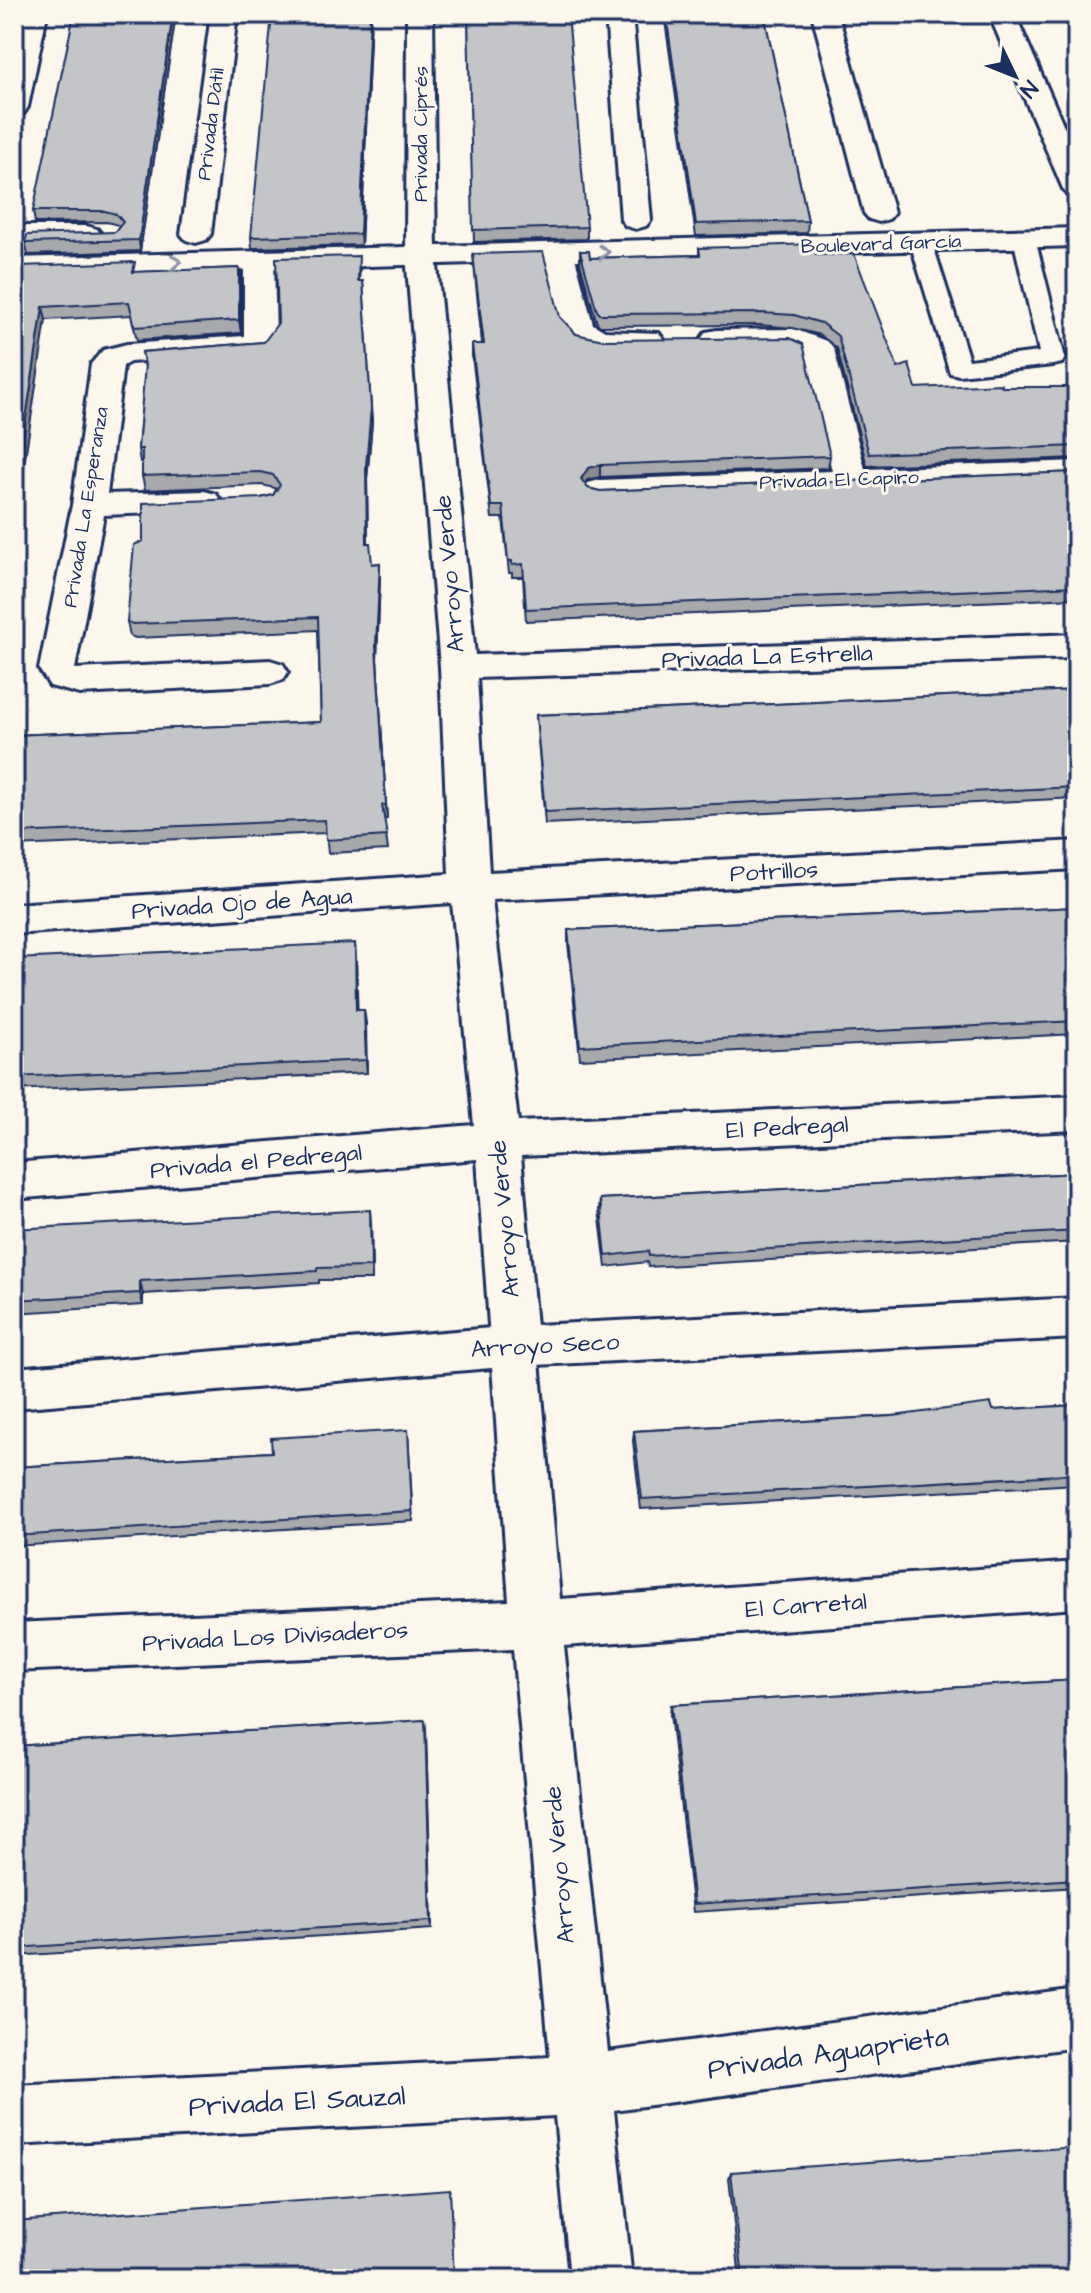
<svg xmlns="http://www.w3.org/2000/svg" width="1091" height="2293" font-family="'Architects Daughter',sans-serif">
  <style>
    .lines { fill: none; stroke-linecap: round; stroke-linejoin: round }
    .service-casing { stroke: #1b2f5e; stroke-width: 6 }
    .minor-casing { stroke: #1b2f5e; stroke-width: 6 }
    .tertiary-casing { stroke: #1b2f5e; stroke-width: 6 }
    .secondary-casing { stroke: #1b2f5e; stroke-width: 6 }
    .service { fill: #fbf7ec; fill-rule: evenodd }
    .minor { fill: #fbf7ec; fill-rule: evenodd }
    .tertiary { fill: #fbf7ec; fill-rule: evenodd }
    .secondary { fill: #fbf7ec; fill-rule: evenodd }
    .wall { fill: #a8a9ad; stroke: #1b2f5e; stroke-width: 2 }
    .shaded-wall { fill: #888a8d; stroke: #1b2f5e; stroke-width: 2 }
    .building { fill: #c3c5c9; stroke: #1b2f5e; stroke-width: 2 }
    .oneway { stroke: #8b93a5 }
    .labels { text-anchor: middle; stroke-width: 6; stroke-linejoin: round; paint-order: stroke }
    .far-street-label { font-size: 20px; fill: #1b2f5e; stroke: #fbf7ec }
    .street-label { font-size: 24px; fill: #1b2f5e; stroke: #fbf7ec }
    .near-street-label { font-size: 28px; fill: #1b2f5e; stroke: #fbf7ec }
  </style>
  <rect width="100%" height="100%" fill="#fbf7ec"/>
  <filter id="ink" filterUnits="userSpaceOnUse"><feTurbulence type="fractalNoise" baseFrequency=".0125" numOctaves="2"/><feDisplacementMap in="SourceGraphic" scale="16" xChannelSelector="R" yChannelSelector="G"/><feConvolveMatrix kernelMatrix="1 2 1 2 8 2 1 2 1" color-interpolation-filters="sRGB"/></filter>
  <g filter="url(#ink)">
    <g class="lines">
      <g class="service-casing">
        <path id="service" d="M1024 231 1032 233 1035 238 1065 358 1062 363 1053 365 959 375 950 373 910 242 913 237H929L932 242 969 360 1039 352 1013 238 1016 233Z"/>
      </g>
      <g class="minor-casing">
        <path id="minor" d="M21 14H47L28 107 24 113 14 115V45Z
          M211 14H237L211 234 206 240 196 243 186 240 181 234Z
          M407 14H433L436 255 475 655 1077 634V658L477 678 489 872 1077 841V869L492 900 518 1122 1077 1096V1130L521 1156 560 1599 1077 1562V1608L564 1646 608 2052 1077 1989V2047L614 2110 632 2279H570L555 2116 14 2145V2085L550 2057 513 1649 14 1671V1623L509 1601 477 1159 14 1199V1163L474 1125 452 903 14 934V904L449 874 440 667 406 255Z
          M606 14H632L651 220 646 226 636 229 626 226 621 220Z
          M812 14H838L894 213 889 219 879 222 869 219 864 213Z
          M989 14H1015L1077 156V198L1067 195 1063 189Z
          M559 245 570 248 574 254 593 324 605 331 659 333 664 340 659 347C630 354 582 355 563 328L544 254 548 248Z
          M259 251 270 254 274 260 276 336 265 352 130 362 123 366 107 494 204 491 216 494 221 501 216 508 204 511 104 515 75 669 270 660 283 664 288 672 283 680 270 684 80 694 50 686 39 669 72 505 91 364 103 350 127 344 244 336V260L248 254Z
          M794 329 829 342 834 349 865 469 1077 461V481L600 500 588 497 583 490 588 483 600 480 832 471 804 354 789 347 717 348 706 346 701 339 706 332 717 330Z"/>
      </g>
      <g class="tertiary-casing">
        <path id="tertiary" d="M1077 1298V1338L515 1366 14 1408V1368L515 1326Z"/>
      </g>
      <g class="secondary-casing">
        <path id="secondary" d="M14 226H87L97 229 102 235 97 241 87 244H14Z
          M1077 228V246L14 276V258Z"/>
      </g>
      <use href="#service" class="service"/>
      <use href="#minor" class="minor"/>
      <use href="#tertiary" class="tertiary"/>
      <use href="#secondary" class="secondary"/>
    </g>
    <path class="wall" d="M176 14 140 251 28 255 25 243 115 232 119 227 118 225 107 222 35 223 33 211Z
      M371 14 361 245 252 248 251 237Z
      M468 14 587 227V239L474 242Z
      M664 14H764L808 221 807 233 696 236Z
      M699 248 816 255 898 368 916 388 1077 387V458L867 466 837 348 820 335 793 328 760 325 600 326 597 323 580 263V251L590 258 699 255Z
      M473 254 560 317 576 334 830 456 828 468 600 477 587 480 585 484 588 488 600 491 1077 472V598L526 621 523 577H512V573H509L503 518H492L472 356V344H482Z
      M239 268 241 281V333L137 340 131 315 46 320 14 290 136 272Z
      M360 269 359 281 372 422 367 479 368 543 372 564 380 563V576L377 659 387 819H384L388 850 328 853 326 833 14 846V735L321 722 318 630 136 638 130 636 127 622 261 498 273 495 276 490 275 488 262 485 145 490 142 476V462H140L138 449 145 368 142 352 264 342Z
      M1077 690V798L545 824 536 715Z
      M1077 907V1034L580 1059 568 943V930Z
      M356 957 357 1010H364L367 1073 14 1090V959Z
      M1077 1173V1242L648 1267 647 1262 606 1267 599 1210 600 1199Z
      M371 1222 372 1280H319V1283L143 1294V1305L14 1313V1229Z
      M1077 1405V1484L641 1509 633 1441 634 1431Z
      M408 1430 413 1521 14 1546V1467L272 1452Z
      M1077 1680V1887L693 1912 670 1714 671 1705Z
      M425 1720 432 1929 14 1956V1746Z
      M731 2172 1077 2279H740L729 2178Z"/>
    <path class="shaded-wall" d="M173 14H176L140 251 139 240Z
      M370 14H371L361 245 360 234Z
      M239 268 241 281V333L239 320Z
      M363 281 372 422 367 479 368 557Z
      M43 307 46 320 14 531V497Z
      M600 465V477L587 480 581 492V479L588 468Z
      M380 563V576L377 659 387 819 376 646Z
      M355 943 356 957 358 1023 356 1010Z
      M364 1010 366 1023 367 1073 366 1060Z
      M370 1210 371 1222 372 1280 371 1267Z
      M140 1281 143 1294V1305L140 1293Z
      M425 1720 426 1729 432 1929 431 1921Z"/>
    <path class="building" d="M74 14H173L139 240 25 243 27 235 115 232 123 222 116 214 105 211H33Z
      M272 14H370L360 234 251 237Z
      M468 14H568L587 227 473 230Z
      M666 14H764L808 221 696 224Z
      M814 244 816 255 854 254 898 368 909 364 916 388 1001 384 1002 387H1077V446L869 454 838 336 821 323 794 315 762 313 600 314 597 311 580 251H589L590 258 700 255 699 248Z
      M543 252 560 317 576 334 603 340 790 338 803 344 830 456 600 465 588 468 581 479 588 488 600 491 1077 472V586L526 609 523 564 512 565V561H508L503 506H491L472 344H484L473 254Z
      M359 256 358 281H363L371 408 366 466 367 543H370L372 564 380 563 376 646 386 805H382L387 836 326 840 325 820 14 833V735L321 722 318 617 133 624 127 622 134 545 143 541V503L261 498 273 495 280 485 273 475 260 472 142 476V449H138L145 365 142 352 264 342 278 323 276 258Z
      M135 262 133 272 239 268V320L135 327 129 302 43 307 14 497V290L20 266Z
      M1077 690V787L545 812 536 715Z
      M1077 907V1021L580 1046 568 930Z
      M355 943 356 1010H364L366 1060 14 1077V959Z
      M1077 1173V1231L649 1256 648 1251 606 1256 600 1199Z
      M370 1210 371 1267 317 1268V1271L140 1281V1293L14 1300V1229Z
      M991 1403 993 1410 1077 1405V1474L642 1499 634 1431 893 1416Z
      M408 1430 412 1511 14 1536V1467L272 1452 271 1438Z
      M1077 1680V1879L694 1904 671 1705Z
      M425 1720 431 1921 14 1948V1746Z
      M1077 2147V2279H743L731 2172Z
      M450 2189 454 2279H14V2221Z"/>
    <defs><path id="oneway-chevron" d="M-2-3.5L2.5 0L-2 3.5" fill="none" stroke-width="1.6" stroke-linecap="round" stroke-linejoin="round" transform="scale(2)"/></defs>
    <g class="oneway">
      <use href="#oneway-chevron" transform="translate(604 252) rotate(-2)"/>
      <use href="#oneway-chevron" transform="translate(176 262) rotate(-2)"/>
    </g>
  </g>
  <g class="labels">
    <g class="far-street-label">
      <text transform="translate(210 124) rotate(-83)" y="7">Privada Dátil</text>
      <text transform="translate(420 134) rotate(-90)" y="7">Privada Ciprés</text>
      <text transform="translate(881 243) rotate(-2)" y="7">Boulevard García</text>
      <text transform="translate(839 479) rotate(-2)" y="7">Privada El Capiro</text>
      <text transform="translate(85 507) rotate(-81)" y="7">Privada La Esperanza</text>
    </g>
    <g class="street-label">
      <text transform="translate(449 574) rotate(-95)" y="8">Arroyo Verde</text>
      <text transform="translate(767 656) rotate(-2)" y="8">Privada La Estrella</text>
      <text transform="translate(774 871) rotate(-3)" y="8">Potrillos</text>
      <text transform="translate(242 903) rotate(-4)" y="8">Privada Ojo de Agua</text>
      <text transform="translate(787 1127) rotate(-3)" y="8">El Pedregal</text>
      <text transform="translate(256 1161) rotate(-5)" y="8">Privada el Pedregal</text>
      <text transform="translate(504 1219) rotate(-95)" y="8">Arroyo Verde</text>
      <text transform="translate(545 1345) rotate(-3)" y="8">Arroyo Seco</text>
      <text transform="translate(806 1605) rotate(-4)" y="8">El Carretal</text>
      <text transform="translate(275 1636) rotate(-3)" y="8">Privada Los Divisaderos</text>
      <text transform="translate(559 1865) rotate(-95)" y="8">Arroyo Verde</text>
    </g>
    <g class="near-street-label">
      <text transform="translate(828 2052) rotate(-8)" y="10">Privada Aguaprieta</text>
      <text transform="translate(297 2100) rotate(-3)" y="10">Privada El Sauzal</text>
    </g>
  </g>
  <rect width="1091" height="2293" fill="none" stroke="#fbf7ec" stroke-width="48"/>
  <rect x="24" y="24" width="1043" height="2245" fill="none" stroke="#1b2f5e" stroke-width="3" filter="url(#ink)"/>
  <g transform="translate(1015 76) rotate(133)" stroke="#fbf7ec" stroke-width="6" paint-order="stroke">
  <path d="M0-6L14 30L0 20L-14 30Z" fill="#1b2f5e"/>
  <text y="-12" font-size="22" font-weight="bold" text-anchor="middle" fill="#1b2f5e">N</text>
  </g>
</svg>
